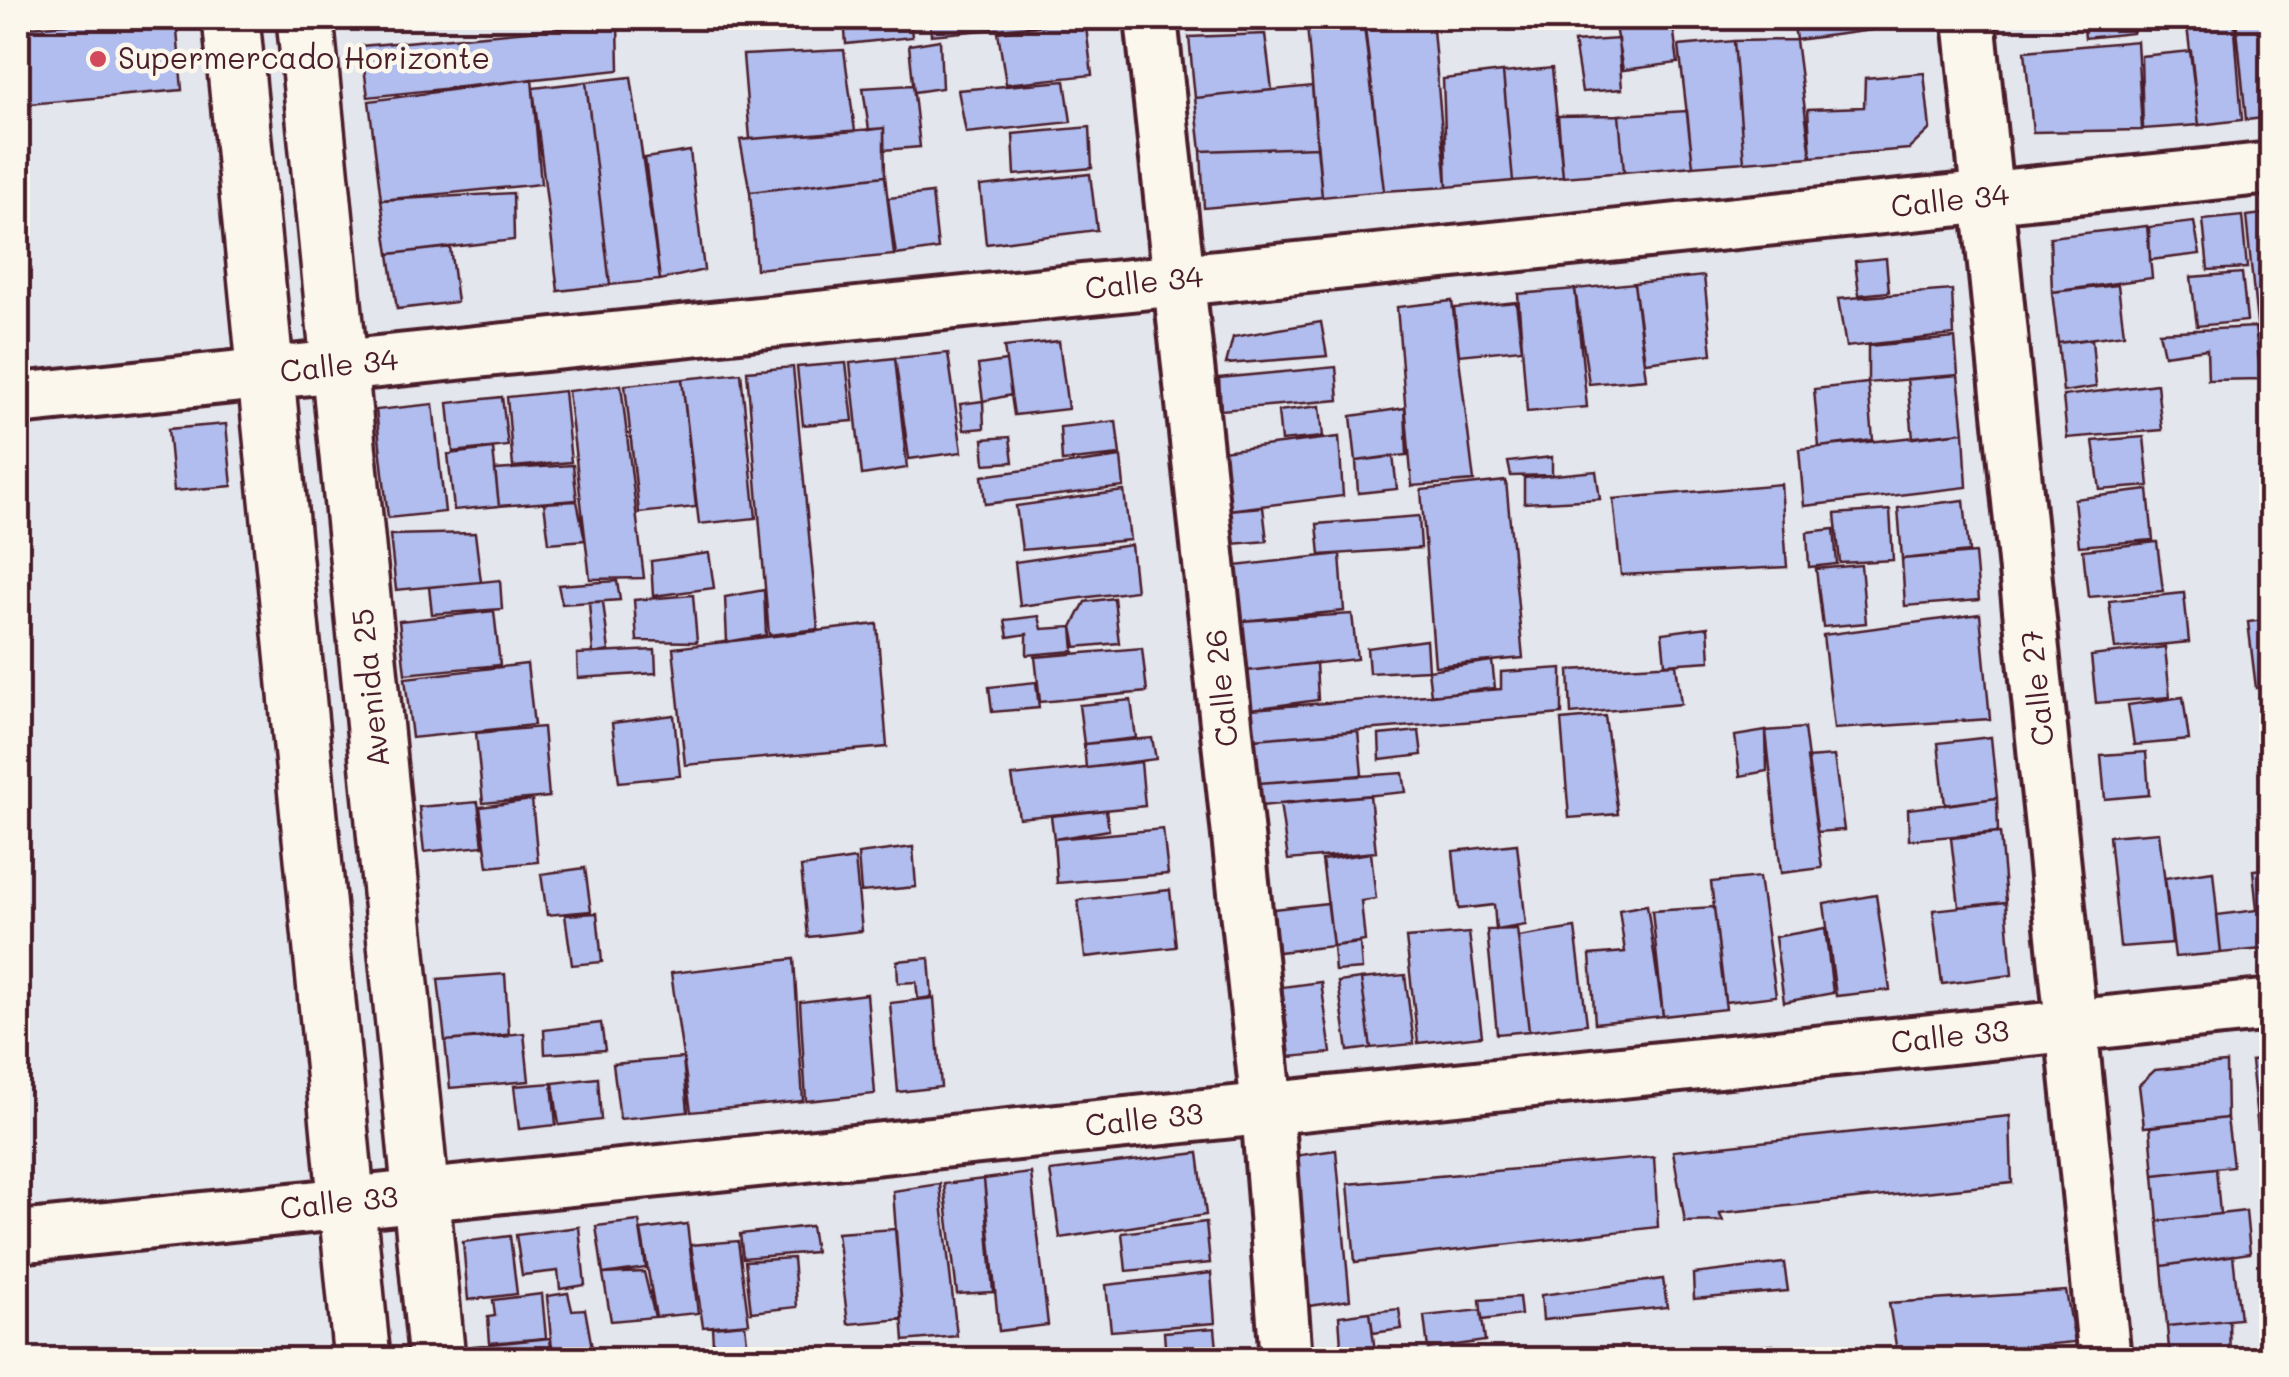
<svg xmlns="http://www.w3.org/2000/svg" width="2289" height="1377" font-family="Mali,sans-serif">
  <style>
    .building { fill: #b0bdee; stroke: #4a1f2b; stroke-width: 2.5 }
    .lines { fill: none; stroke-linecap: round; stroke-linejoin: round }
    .minor-casing { stroke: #4a1f2b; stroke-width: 58 }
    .major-casing { stroke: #4a1f2b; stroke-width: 62 }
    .minor { stroke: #fbf7ec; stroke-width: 50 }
    .major { stroke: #fbf7ec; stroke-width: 55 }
    .poi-dot { fill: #d1495b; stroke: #fbf7ec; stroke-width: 4 }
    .labels { text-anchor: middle; stroke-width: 9; stroke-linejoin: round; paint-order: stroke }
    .poi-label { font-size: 30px; fill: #4a1f2b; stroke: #fbf7ec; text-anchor: start }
    .street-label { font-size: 30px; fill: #4a1f2b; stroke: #fbf7ec }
  </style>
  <rect width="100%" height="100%" fill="#e4e6ed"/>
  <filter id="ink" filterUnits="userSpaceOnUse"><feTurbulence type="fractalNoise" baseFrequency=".01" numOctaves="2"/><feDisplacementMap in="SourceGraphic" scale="20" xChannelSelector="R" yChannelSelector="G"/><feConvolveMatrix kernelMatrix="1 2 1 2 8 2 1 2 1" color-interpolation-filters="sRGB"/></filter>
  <g filter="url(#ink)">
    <path class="building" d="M142 18H176L182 90 18 105V28Z
      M844 18H910L912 37 846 44Z
      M930 18H1039L1040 25 931 35Z
      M1432 18 1447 187 1384 191 1363 18Z
      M1506 18H1553L1554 27 1508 30Z
      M1672 18 1678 63 1623 70 1615 27Z
      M1690 18H1735L1736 23 1691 29Z
      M1793 18H1918V24L1796 40Z
      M2083 18H2131L2133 33 2085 38Z
      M2186 18H2234L2242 120 2199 125Z
      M2236 18H2272V117L2246 120Z
      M1085 19 1092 75 1006 84 998 32Z
      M1364 19 1384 191 1322 197 1307 25Z
      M618 23 619 70 368 97 361 46Z
      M1265 34 1272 90 1195 98 1189 37Z
      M1618 39 1622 89 1582 92 1574 42Z
      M940 40 942 88 914 92 909 45Z
      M1796 40 1811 157 1744 162 1734 41Z
      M1734 41 1744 162 1693 166 1679 46Z
      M2137 41 2142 130 2033 132 2025 51Z
      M844 50 855 131 750 139 743 55Z
      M2191 51 2199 125 2143 129 2141 56Z
      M1552 68 1563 177 1513 181 1503 73Z
      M1503 72 1513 181 1447 187 1443 79Z
      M1924 73 1930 129 1909 149 1811 157 1808 109 1864 107 1865 78Z
      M631 77 660 280 610 285 586 82Z
      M532 79 541 184 381 200 369 101Z
      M1065 81 1071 122 966 133 958 90Z
      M586 82 610 285 558 291 533 88Z
      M913 85 920 147 884 150V128L869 130 863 88Z
      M1312 86 1317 147 1201 151 1195 98Z
      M1687 111 1693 166 1624 172 1619 115Z
      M1619 115 1624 172 1563 177 1558 116Z
      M1090 127 1092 168 1015 175 1013 134Z
      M884 128 885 176 750 192 740 140Z
      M1317 147 1322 197 1204 208 1201 151Z
      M690 151 704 270 660 280 645 158Z
      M1090 174 1097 230 986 244 980 186Z
      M885 176 894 255 756 269 750 192Z
      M513 193 514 240 389 254 381 200Z
      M932 193 938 249 896 255 888 198Z
      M2272 213V470L2246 216Z
      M2242 216 2247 268 2208 270 2203 220Z
      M2194 222 2200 254 2150 260 2149 227Z
      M2147 226 2152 278 2052 292 2050 237Z
      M450 247 457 302 397 309 389 254Z
      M1886 258 1889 292 1859 295 1855 261Z
      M2242 273 2247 321 2197 326 2191 277Z
      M1704 276 1712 354 1645 362 1634 283Z
      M1634 283 1646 379 1589 384 1575 289Z
      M2118 285 2124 334 2058 343 2052 292Z
      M1575 289 1587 407 1527 412 1518 294Z
      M1952 290 1954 335 1846 347 1838 299Z
      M1452 301 1474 481 1412 486 1397 307Z
      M1516 302 1522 349 1459 355 1454 308Z
      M1321 322 1327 356 1226 364 1233 337Z
      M2255 327 2261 379 2208 380 2207 349 2164 355 2159 332Z
      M1955 338 1958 375 1868 383V346Z
      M2092 339 2096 387 2063 392 2058 343Z
      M1059 341 1068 409 1014 415 1004 347Z
      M948 353 962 452 909 459 895 358Z
      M895 358 907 468 862 475 850 363Z
      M1006 361 1011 395 983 401 978 365Z
      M846 363 853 421 803 425 797 367Z
      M793 367 818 629 769 635 747 371Z
      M1336 367 1339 400 1221 410 1219 378Z
      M741 373 756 518 699 524 682 379Z
      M1958 375 1964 432 1913 438 1907 379Z
      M682 379 696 507 639 513 625 385Z
      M1868 383 1873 440 1819 447 1814 389Z
      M2157 384 2162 430 2067 438 2063 396Z
      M621 385 644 578 590 579 568 391Z
      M564 391 571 462 513 467 507 397Z
      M502 397 508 446 453 452 448 403Z
      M983 401 984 428 964 430 960 404Z
      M433 404 445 512 388 518 376 410Z
      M1320 406 1323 437 1281 441 1278 411Z
      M1405 408 1407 455 1356 461 1351 416Z
      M1116 421 1120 455 1062 461 1060 427Z
      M226 424 232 486 174 491 168 429Z
      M1964 432 1967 487 1804 506 1799 449Z
      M1010 437 1013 462 985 464 983 439Z
      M1339 437 1343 496 1228 510 1221 451Z
      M2144 437 2149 486 2100 490 2093 441Z
      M493 449 499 506 454 510 448 454Z
      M1393 456 1397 489 1358 493 1356 461Z
      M1121 457 1124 487 985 504 982 476Z
      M1552 457V475L1511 476 1508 462Z
      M573 465 577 500 499 506 495 470Z
      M1596 471 1600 499 1524 503V478Z
      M1506 481 1523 658 1435 666 1421 490Z
      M1781 484 1787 567 1621 575 1613 499Z
      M2148 490 2153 540 2079 546 2074 499Z
      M1124 491 1130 540 1022 550 1016 506Z
      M1964 500 1969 552 1902 559 1898 508Z
      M577 501 585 540 549 543 544 503Z
      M1263 507 1267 541 1232 544 1228 510Z
      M1890 510 1893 560 1840 563 1835 514Z
      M1419 516 1421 548 1320 555 1317 524Z
      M1834 529 1837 564 1809 567 1807 532Z
      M475 533 481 582 396 590 390 535Z
      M2157 542 2163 591 2088 597 2083 550Z
      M1131 545 1136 591 1020 606 1015 562Z
      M709 553 714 588 653 596 651 561Z
      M1975 553 1979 600 1905 606 1902 559Z
      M1340 554 1344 611 1241 621 1235 566Z
      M1861 565 1866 623 1823 627 1816 569Z
      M500 580 502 609 432 614 429 587Z
      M617 581 620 600 562 604 558 585Z
      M764 590 766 635 727 642 725 597Z
      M2184 593 2189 642 2115 649 2109 601Z
      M693 595 697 642 637 641 634 600Z
      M1114 598 1119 643 1076 647 1072 627 1085 602Z
      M589 602H603L609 651 593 654Z
      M494 611 500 665 405 674 399 621Z
      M1352 614 1357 659 1246 671 1241 621Z
      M1980 614 1990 719 1834 729 1823 635Z
      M1039 616 1042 629 1072 627 1074 651 1027 655V634L1008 637 1005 620Z
      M2272 619V686L2256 688 2248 622Z
      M877 624 887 747 685 765 673 648Z
      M1708 627 1710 661 1665 664 1662 633Z
      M1426 640 1428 670 1369 673 1367 648Z
      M2165 647 2170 697 2096 703 2091 656Z
      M1142 648 1147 692 1040 702 1035 657Z
      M655 650 656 673 578 678 577 654Z
      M1492 661 1495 688 1431 695 1428 670Z
      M1316 663 1318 700 1251 709 1246 671Z
      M527 664 534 725 412 738 405 678Z
      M1676 664 1681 704 1571 714 1569 670Z
      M1562 668V714L1254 739 1251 709 1501 689V672Z
      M1036 682 1039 708 992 712 989 687Z
      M2183 697 2189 740 2134 745 2128 705Z
      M1131 700 1136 738 1084 744 1079 705Z
      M674 715 680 776 619 782 612 723Z
      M1605 716 1618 814 1569 818 1561 720Z
      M543 727 549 797 483 803 476 733Z
      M1804 728 1822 868 1781 873 1766 731Z
      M1358 731 1362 775 1259 783 1254 739Z
      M1419 731 1422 755 1380 760 1379 735Z
      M1766 731 1767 771 1740 776 1735 736Z
      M1991 737 1997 798 1945 805 1938 743Z
      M1152 738 1156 759 1086 768 1084 744Z
      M2146 752 2149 795 2105 799 2101 755Z
      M1834 756 1844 830 1817 832 1807 758Z
      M1141 762 1145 806 1019 818 1012 776Z
      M1403 773 1406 792 1261 806 1259 783Z
      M2272 790V814L2261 815 2259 792Z
      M1370 795 1376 852 1288 860 1280 803Z
      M1997 798 1998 832 1909 840 1908 809Z
      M532 800 538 862 488 867 480 807Z
      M478 802 483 846 424 852 419 807Z
      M1106 810 1109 830 1054 839 1051 816Z
      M1163 829 1168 874 1057 883 1054 839Z
      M2159 832 2172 943 2120 947 2109 836Z
      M2000 833 2006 902 1959 907 1951 838Z
      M1517 844 1526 925 1496 930 1494 905 1459 909 1453 851Z
      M913 847 916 887 861 892 858 854Z
      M1371 853 1376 899 1361 901 1365 941 1333 946 1322 860Z
      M855 859 862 931 808 937 801 867Z
      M585 868 591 911 547 915 541 874Z
      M2272 868V948L2221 953 2217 915 2257 910 2253 870Z
      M2213 871 2221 953 2175 957 2165 878Z
      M1759 877 1776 996 1725 1002 1711 882Z
      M1170 890 1176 947 1085 957 1078 900Z
      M1876 895 1890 990 1836 996 1824 904Z
      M2006 902 2012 975 1942 984 1933 910Z
      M1328 903 1333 946 1278 952 1273 909Z
      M1647 905 1663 1016 1595 1023 1590 955 1625 952 1619 910Z
      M1714 907 1726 1009 1663 1016 1652 911Z
      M597 913 602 962 572 965 565 915Z
      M1575 928 1587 1024 1529 1031 1518 937Z
      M1825 928 1833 993 1784 1002 1775 937Z
      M1517 929 1529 1031 1497 1034 1487 930Z
      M1469 933 1482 1036 1418 1043 1406 938Z
      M1360 943 1362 969 1335 971 1333 946Z
      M929 958 932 997 918 999 916 982 898 983 897 961Z
      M794 959 803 1101 691 1112 671 973Z
      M505 974 509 1036 445 1041 438 979Z
      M1405 975 1414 1044 1371 1048 1361 979Z
      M1361 979 1371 1048 1348 1051 1338 982Z
      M1321 982 1331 1053 1290 1057 1282 987Z
      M867 994 875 1094 806 1101 800 1002Z
      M934 998 941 1087 898 1092 890 1003Z
      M601 1023 605 1050 545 1054 544 1030Z
      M524 1033 529 1081 450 1088 445 1041Z
      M683 1058 688 1112 620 1119 613 1064Z
      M2272 1059V1260L2271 1261 2251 1061Z
      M2226 1063 2227 1118 2144 1127 2139 1085 2155 1070Z
      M598 1078 601 1120 559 1125 553 1083Z
      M552 1083 556 1125 519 1129 514 1086Z
      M2010 1116 2012 1183 1719 1213 1723 1221 1685 1222 1673 1151Z
      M2227 1118 2233 1166 2154 1175 2150 1127Z
      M1336 1150 1350 1300 1309 1306 1294 1156Z
      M1198 1153 1206 1215 1060 1238 1050 1171Z
      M1654 1157 1658 1227 1355 1262 1348 1184Z
      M2216 1168 2220 1214 2158 1221 2154 1175Z
      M1031 1173 1048 1325 999 1331 984 1179Z
      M984 1179 993 1292 957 1294 944 1184Z
      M940 1184 957 1336 904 1341 893 1191Z
      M2246 1211 2250 1253 2162 1266 2158 1221Z
      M639 1221 646 1268 603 1274 596 1226Z
      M1206 1222 1210 1263 1126 1271 1122 1233Z
      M687 1224 698 1313 656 1317 641 1230Z
      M811 1226 815 1252 743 1258 740 1234Z
      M579 1227 585 1285 560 1289 558 1271 522 1275 516 1235Z
      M895 1229 903 1319 848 1324 837 1233Z
      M510 1236 517 1294 468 1300 463 1242Z
      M738 1241 749 1323 703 1327 691 1245Z
      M2233 1255 2240 1319 2167 1326 2162 1266Z
      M793 1258 797 1307 751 1312 745 1261Z
      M1784 1263 1788 1291 1694 1299 1693 1274Z
      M644 1272 655 1317 611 1321 603 1274Z
      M1211 1273 1215 1323 1111 1331 1106 1285Z
      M1663 1279 1667 1307 1543 1320 1541 1295Z
      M2066 1291 2075 1342 1898 1358 1889 1303Z
      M568 1293 572 1310 585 1309 592 1348 581 1351 582 1360H553L547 1296Z
      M542 1294 546 1338 490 1343 488 1317 495 1316 493 1300Z
      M1519 1297 1521 1315 1482 1320 1480 1300Z
      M2272 1298V1348L2258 1326Z
      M1399 1309 1402 1329 1373 1333 1370 1312Z
      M1481 1310 1485 1341 1428 1349 1424 1316Z
      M1370 1312 1376 1360H1342L1339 1316Z
      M2229 1320 2230 1360H2170L2167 1326Z
      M745 1324 749 1360H714L712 1327Z
      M1215 1328 1218 1360H1166L1164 1332Z
      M550 1338 552 1360H475L473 1346Z
      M1773 1345 1775 1360H1622Z
      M2271 1348 2272 1360H2250Z
      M916 1352V1360L861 1359Z"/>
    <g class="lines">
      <g class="minor-casing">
        <path id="minor" d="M1151 18 1267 1108 1286 1360
          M1969 18 2105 1360
          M18 399 2272 168
          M18 1237 2272 1005"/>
      </g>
      <g class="major-casing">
        <path id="major" d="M231 18 362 1360
          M305 18 437 1360"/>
      </g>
      <use href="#minor" class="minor"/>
      <use href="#major" class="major"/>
    </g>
  </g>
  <circle class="poi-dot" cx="98" cy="59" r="10"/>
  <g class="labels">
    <g class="poi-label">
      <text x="118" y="69">Supermercado Horizonte</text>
    </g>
    <g class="street-label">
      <text transform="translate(1950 201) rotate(-6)" y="10">Calle 34</text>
      <text transform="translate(1144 283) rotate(-6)" y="10">Calle 34</text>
      <text transform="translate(339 366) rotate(-6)" y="10">Calle 34</text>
      <text transform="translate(371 688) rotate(-96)" y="10">Avenida 25</text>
      <text transform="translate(1222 688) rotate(-96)" y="10">Calle 26</text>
      <text transform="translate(2038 688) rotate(-96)" y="10">Calle 27</text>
      <text transform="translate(1950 1037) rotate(-6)" y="10">Calle 33</text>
      <text transform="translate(1144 1120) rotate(-6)" y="10">Calle 33</text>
      <text transform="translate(339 1203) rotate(-6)" y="10">Calle 33</text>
    </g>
  </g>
  <rect width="2289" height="1377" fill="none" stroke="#fbf7ec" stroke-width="60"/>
  <rect x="30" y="30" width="2229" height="1317" fill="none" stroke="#4a1f2b" stroke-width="4" filter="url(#ink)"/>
</svg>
